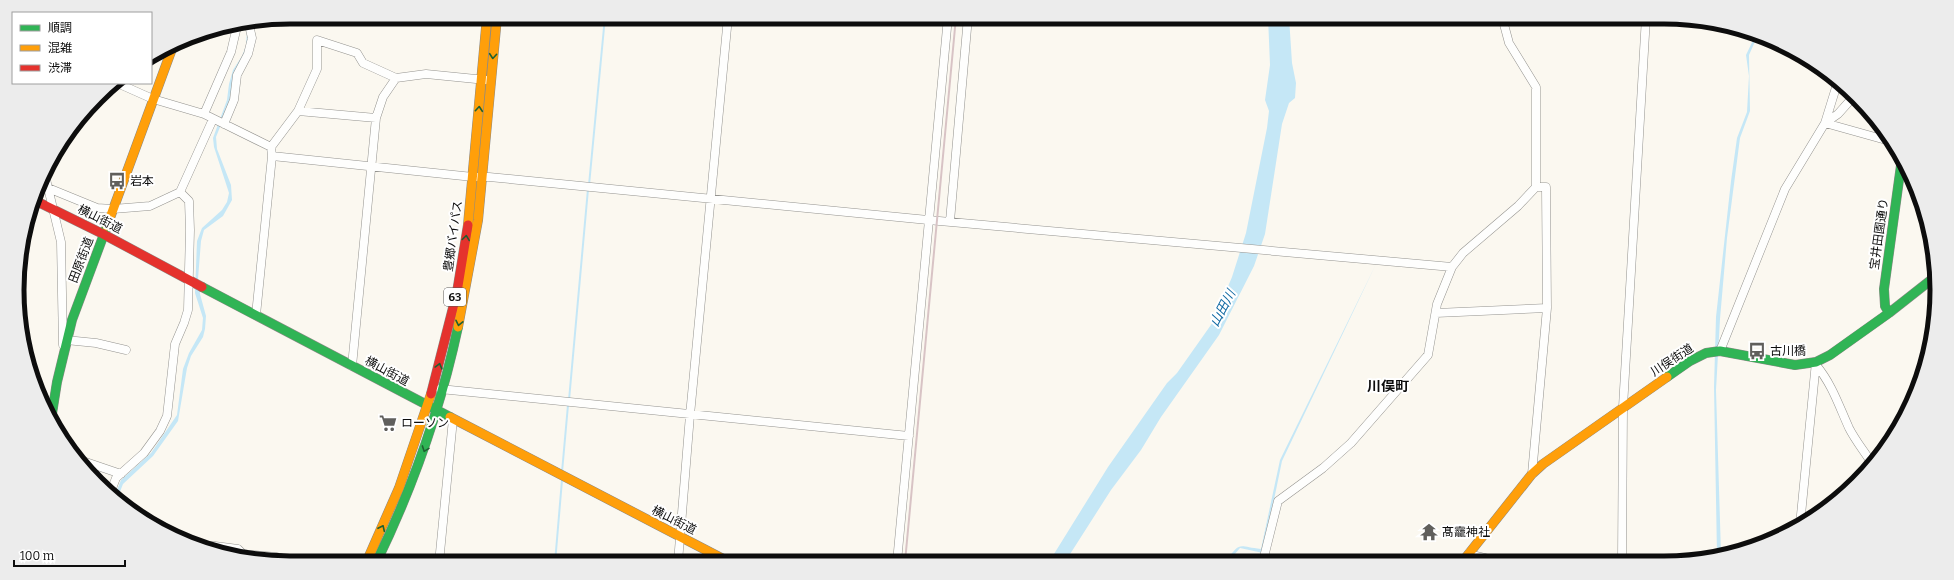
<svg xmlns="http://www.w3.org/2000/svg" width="1954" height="580" font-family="Bitter,'Noto Sans JP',serif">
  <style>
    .water { fill: #c5e7f6 }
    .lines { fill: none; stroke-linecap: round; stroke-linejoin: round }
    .stream { stroke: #c5e7f6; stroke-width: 2 }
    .street-casing { stroke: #94938f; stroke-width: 9 }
    .fast-casing { stroke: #8b8986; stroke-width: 10 }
    .slow-casing { stroke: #8b8986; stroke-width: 10 }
    .jam-casing { stroke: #8b8986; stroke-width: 10 }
    .street { stroke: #fefefd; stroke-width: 8 }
    .fast { stroke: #30b455; stroke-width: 9 }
    .slow { stroke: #ff9f0a; stroke-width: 9 }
    .jam { stroke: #e5322d; stroke-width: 9 }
    .rail { stroke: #d8c3c5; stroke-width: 2 }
    .oneway { stroke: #1e6031 }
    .labels { text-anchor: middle; stroke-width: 4; stroke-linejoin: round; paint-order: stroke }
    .shield { fill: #fff; stroke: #565656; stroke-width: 1 }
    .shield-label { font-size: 11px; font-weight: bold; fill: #0d0d0d }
    .poi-label { font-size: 12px; fill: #0d0d0d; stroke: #fff; text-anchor: start }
    .street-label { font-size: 12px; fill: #0d0d0d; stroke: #fff }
    .water-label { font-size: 13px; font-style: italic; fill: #116aa3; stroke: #fff }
    .quarter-label { font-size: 14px; font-weight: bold; fill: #0d0d0d; stroke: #fff }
    .rim { fill: none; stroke: #0d0d0d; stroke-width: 5 }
  </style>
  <rect width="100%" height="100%" fill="#fbf8f0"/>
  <path class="water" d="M1268 17H1289L1292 63 1296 83 1295 98 1289 103 1282 124 1265 234 1254 266 1219 335 1161 417 1141 450 1111 490 1065 562H1049L1108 467 1167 383 1177 373 1213 322 1232 277 1246 233 1267 128 1269 111 1265 100 1270 65Z
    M237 22 244 23 249 28V45L235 74 232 85 231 100 216 137 217 149 231 185 232 200 223 216 204 230 201 241 198 279 200 294 206 316 205 329 203 337 191 356 187 368 178 421 153 456 123 484 118 497 115 495 121 480 151 453 177 415 183 369 189 353 202 330 203 318 195 293 197 241 202 228 222 210 227 202 229 193 214 147 213 138 227 100 229 84 233 70 242 56 246 46 247 31 243 27 233 23Z
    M1756 34 1758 35 1757 37 1749 55 1750 111 1740 138 1727 238 1720 319 1716 390 1721 554 1717 555 1714 387 1716 317 1731 181 1737 138 1747 112 1749 76 1746 55Z
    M1376 264 1282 461 1263 553 1240 548 1229 561H1226C1241 541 1237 546 1261 549L1280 460Z"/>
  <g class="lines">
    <path class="stream" d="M589 185 605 17
      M569 400 588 189
      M562 472 568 405
      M555 563 562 480"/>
    <g class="street-casing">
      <path id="street" d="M1305 21 1345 17
        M117 83 153 99 204 114 271 147
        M298 111 317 69V40L357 53 363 63 396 78
        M204 114 231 52 238 22
        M1825 123 1893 142
        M1825 123 1838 114 1855 95
        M224 124 234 100 237 75 248 54 252 38 249 25 245 21
        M272 156 473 177H489L928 220 1452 267
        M44 171 61 242 63 345
        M48 188 97 208 113 209 150 206 180 192
        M950 221 968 17
        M1436 313 1547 308
        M256 315 272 156 271 147 298 111 376 118 383 97 396 78 426 74 486 80
        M66 340 96 343 126 350
        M1720 351 1785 189 1825 123 1838 81
        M1816 365C1832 384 1839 406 1849 428 1855 440 1864 451 1871 462
        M352 366 376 118
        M440 389 909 436
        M77 459 121 474
        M1532 474 1547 308 1546 187H1536
        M111 491 116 478 144 453 160 431 167 416 175 344 184 323 188 310 190 230 189 201 180 192 213 119
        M1800 525 1816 362
        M199 546H215L238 549 243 554 277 557 301 563
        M1469 553 1472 555 1497 561
        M1263 561 1278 501 1323 468 1351 443 1428 355 1437 304 1452 267 1463 253 1518 206 1536 187V87L1509 43 1502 17
        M1622 561 1623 407 1646 17
        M678 562 690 415 728 17
        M897 562 948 17
        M439 563 453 419"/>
    </g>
    <g class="fast-casing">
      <path id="fast" d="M202 287 450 417
        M1889 313 1885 306 1884 289 1902 158
        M1667 377 1690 361 1706 353 1720 351 1795 365 1816 362 1830 355 1889 313 1936 276
        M51 420 57 382 72 320 107 226
        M376 563C414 485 440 411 458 327"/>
    </g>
    <g class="slow-casing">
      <path id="slow" d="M468 225 487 17
        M107 226 173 46
        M458 327 478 220 497 17
        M450 417 729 562
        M1463 561 1532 474 1543 464 1667 377
        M366 563 399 488 431 394"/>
    </g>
    <g class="jam-casing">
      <path id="jam" d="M34 200 103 234 202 287
        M431 394 457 292 468 225"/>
    </g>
    <use href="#street" class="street"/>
    <use href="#fast" class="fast"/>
    <use href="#slow" class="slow"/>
    <use href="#jam" class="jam"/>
    <path class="rail" d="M905 562 956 17"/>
  </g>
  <defs><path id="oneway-chevron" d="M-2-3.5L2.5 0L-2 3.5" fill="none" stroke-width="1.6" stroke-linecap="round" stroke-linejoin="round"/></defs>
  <g class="oneway">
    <use href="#oneway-chevron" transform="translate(493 56) rotate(95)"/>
    <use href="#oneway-chevron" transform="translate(479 109) rotate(-85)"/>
    <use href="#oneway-chevron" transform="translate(466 238) rotate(-82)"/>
    <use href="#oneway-chevron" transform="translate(459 323) rotate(102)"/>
    <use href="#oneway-chevron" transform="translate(439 366) rotate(-75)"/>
    <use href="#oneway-chevron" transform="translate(425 449) rotate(110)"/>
    <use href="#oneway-chevron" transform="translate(382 528) rotate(-65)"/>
  </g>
  <defs>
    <g id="bus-bare" transform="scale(1.38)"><path d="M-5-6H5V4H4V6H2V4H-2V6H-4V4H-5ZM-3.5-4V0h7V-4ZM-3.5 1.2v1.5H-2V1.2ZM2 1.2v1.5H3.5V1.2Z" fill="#605f5c" stroke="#fff" stroke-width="2.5" paint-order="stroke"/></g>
    <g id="supermarket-bare" transform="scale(1.38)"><path d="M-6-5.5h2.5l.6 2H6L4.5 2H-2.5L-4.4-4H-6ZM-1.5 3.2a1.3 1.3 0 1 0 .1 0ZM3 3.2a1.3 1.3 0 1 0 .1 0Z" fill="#605f5c" stroke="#fff" stroke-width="2.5" paint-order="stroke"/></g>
    <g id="temple-bare" transform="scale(1.38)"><path d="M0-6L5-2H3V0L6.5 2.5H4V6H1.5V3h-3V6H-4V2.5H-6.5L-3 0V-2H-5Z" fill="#605f5c" stroke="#fff" stroke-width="2.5" paint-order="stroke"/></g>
  </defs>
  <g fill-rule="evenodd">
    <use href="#bus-bare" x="117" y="181"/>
    <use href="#bus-bare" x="1757" y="351"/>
    <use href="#supermarket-bare" x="388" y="423"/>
    <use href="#temple-bare" x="1429" y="532"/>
  </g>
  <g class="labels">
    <rect class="shield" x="444" y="288" width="22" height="18" rx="3"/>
    <g class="shield-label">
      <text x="455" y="301">63</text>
    </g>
    <g class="poi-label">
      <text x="130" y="185">岩本</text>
      <text x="1770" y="355">古川橋</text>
      <text x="401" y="427">ローソン</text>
      <text x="1442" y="536">髙靇神社</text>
    </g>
    <g class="street-label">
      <text transform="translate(100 219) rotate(27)" y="4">横山街道</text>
      <text transform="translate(1879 234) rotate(-82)" y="4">宝井田園通り</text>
      <text transform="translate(453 236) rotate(-82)" y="4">豊郷バイパス</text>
      <text transform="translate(81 260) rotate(-69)" y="4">田原街道</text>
      <text transform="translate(1672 360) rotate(-33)" y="4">川俣街道</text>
      <text transform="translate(387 371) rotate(28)" y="4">横山街道</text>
      <text transform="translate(674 520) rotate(27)" y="4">横山街道</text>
    </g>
    <g class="water-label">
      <text transform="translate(1222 308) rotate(-62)" y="5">山田川</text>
    </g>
    <g class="quarter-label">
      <text x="1388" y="391">川俣町</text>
    </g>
  </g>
  <path d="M0 0H1954V580H0ZM290 24H1664A266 266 0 0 1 1930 290V290A266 266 0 0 1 1664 556H290A266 266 0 0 1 24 290V290A266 266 0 0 1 290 24Z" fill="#ececec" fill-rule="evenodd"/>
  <path class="rim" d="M290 24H1664A266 266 0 0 1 1930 290V290A266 266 0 0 1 1664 556H290A266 266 0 0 1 24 290V290A266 266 0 0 1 290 24Z"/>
  <rect x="12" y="12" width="140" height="72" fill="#ffffff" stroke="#9e9e9e"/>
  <rect x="20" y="25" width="20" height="6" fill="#30b455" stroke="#9e9e9e"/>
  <text x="48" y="32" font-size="12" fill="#0d0d0d">順調</text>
  <rect x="20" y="45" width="20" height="6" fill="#ff9f0a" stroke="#9e9e9e"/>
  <text x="48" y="52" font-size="12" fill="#0d0d0d">混雑</text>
  <rect x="20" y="65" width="20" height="6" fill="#e5322d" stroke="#9e9e9e"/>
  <text x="48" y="72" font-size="12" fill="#0d0d0d">渋滞</text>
  <path d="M14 560v6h111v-6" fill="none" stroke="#0d0d0d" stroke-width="2"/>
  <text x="20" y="560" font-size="12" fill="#0d0d0d" stroke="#ffffff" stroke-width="3" paint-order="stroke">100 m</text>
</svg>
